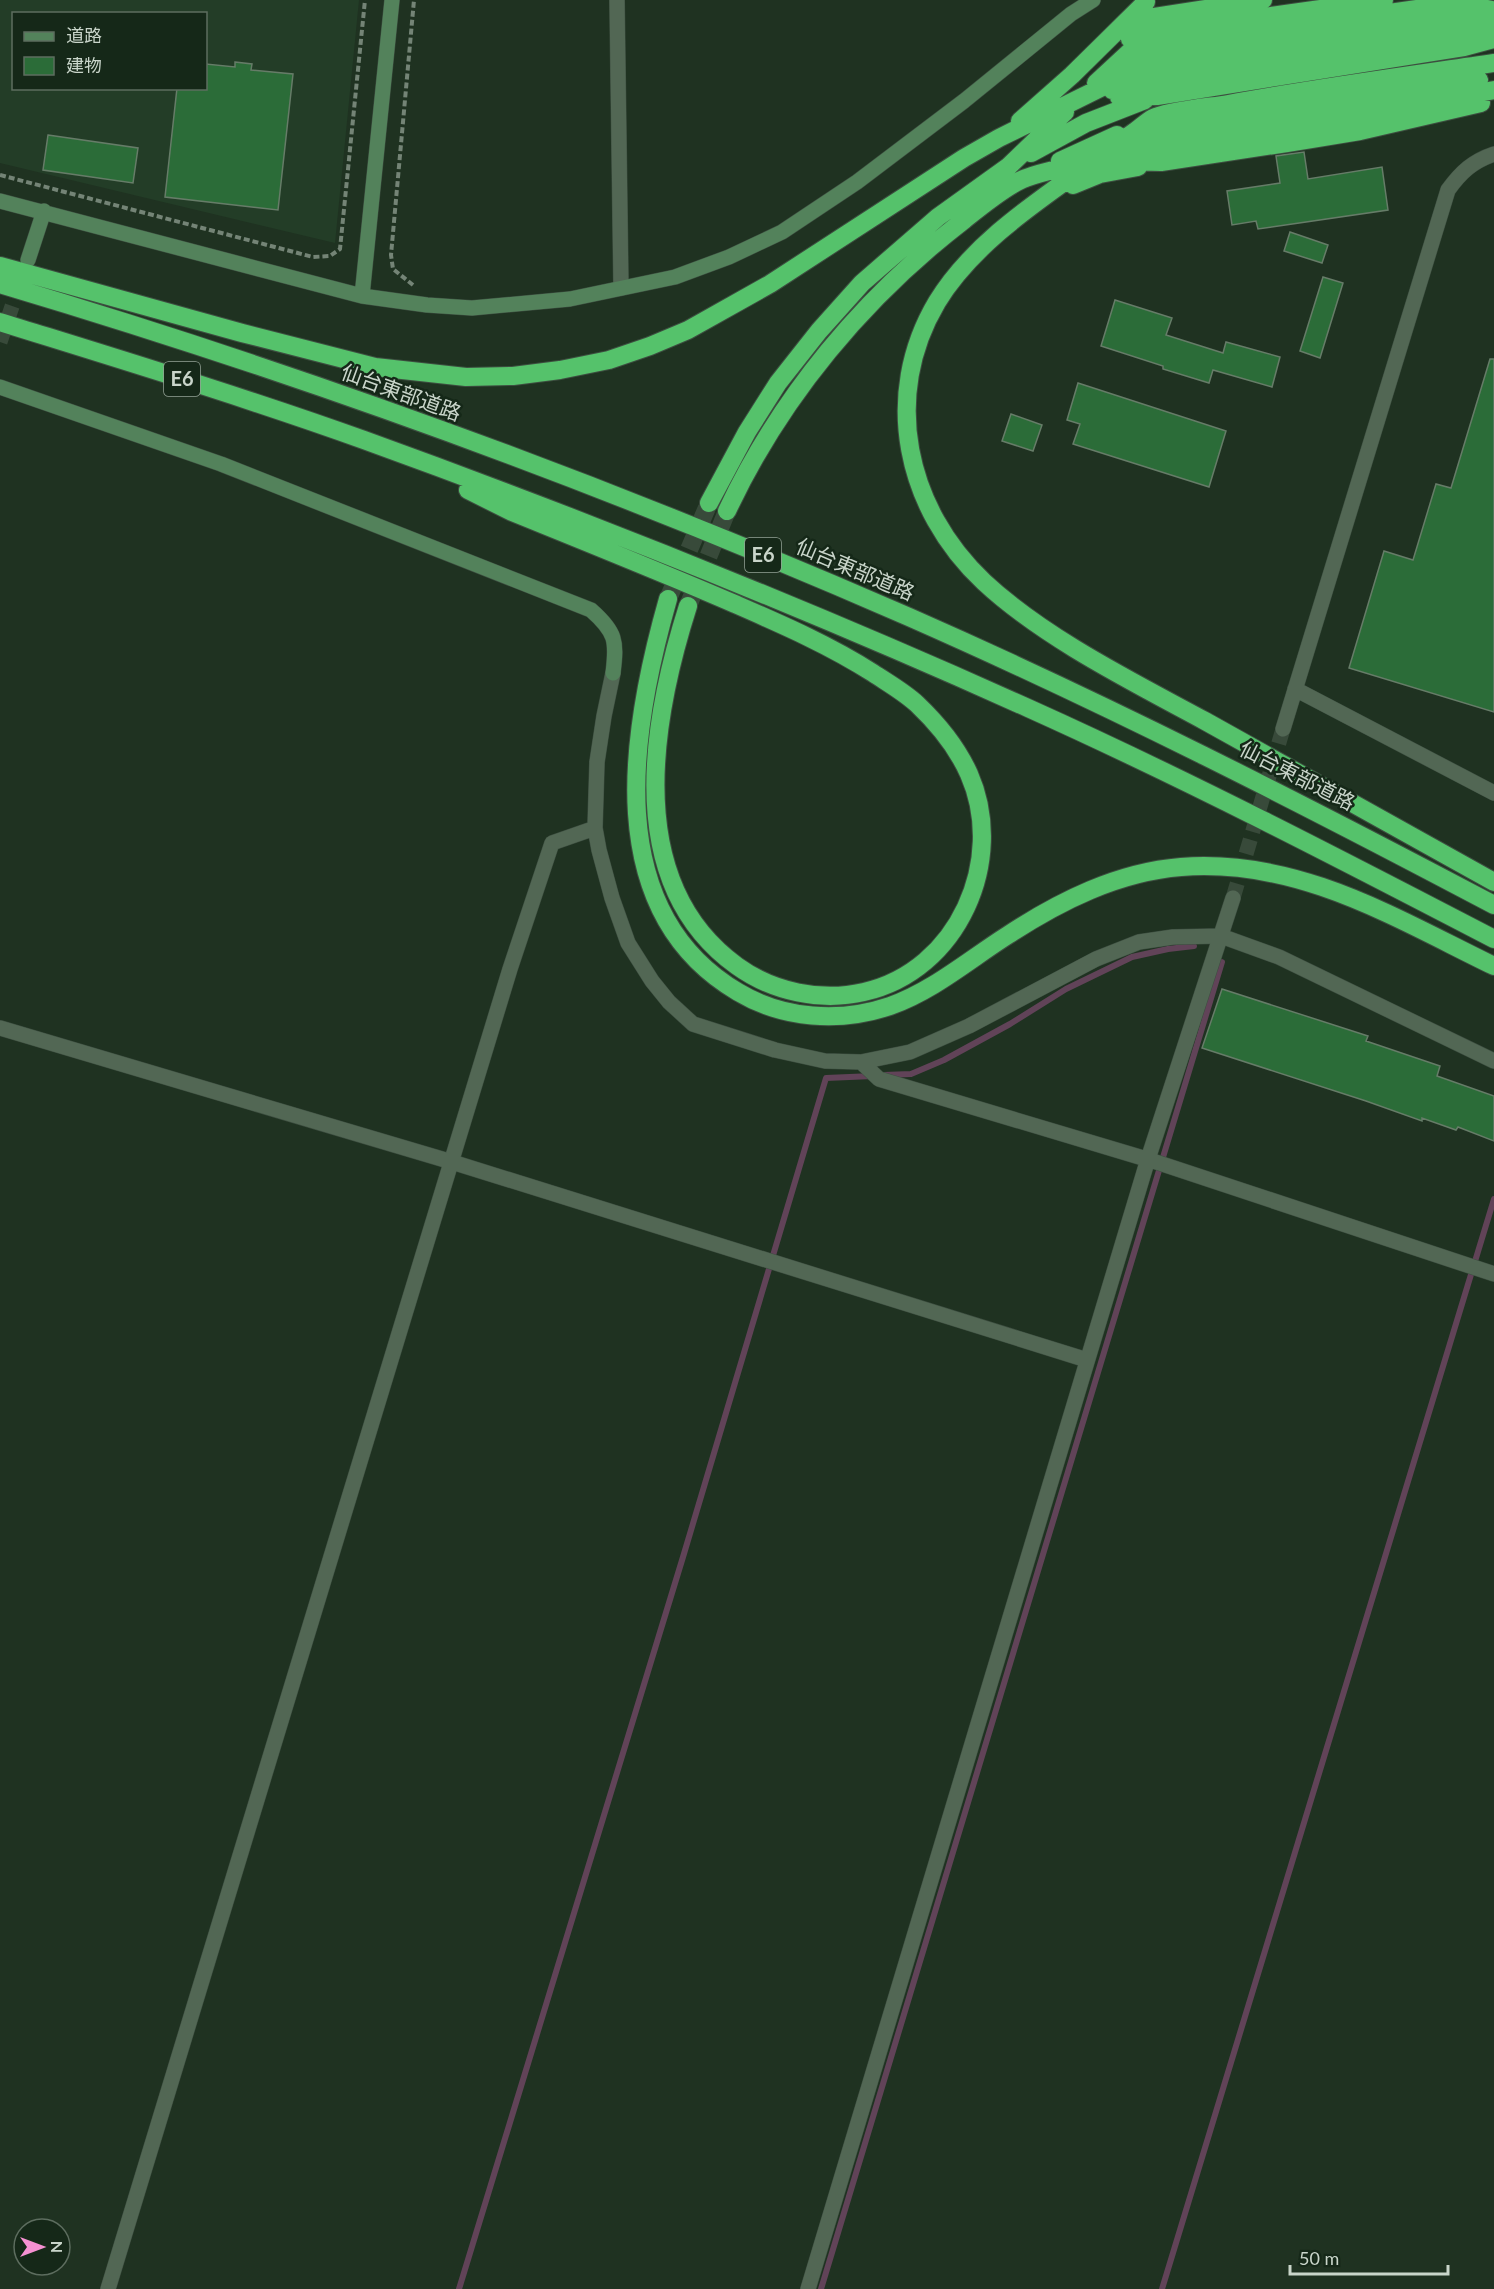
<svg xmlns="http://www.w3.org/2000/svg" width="1494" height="2289" font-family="Lato,'Noto Sans JP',sans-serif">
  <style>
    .built { fill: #233d27; fill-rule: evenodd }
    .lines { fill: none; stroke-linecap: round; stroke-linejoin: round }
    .stream { stroke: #614358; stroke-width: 6 }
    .building { fill: #2b6c38; stroke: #667c68; stroke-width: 1.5 }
    .street-tunnel { stroke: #384a3a; stroke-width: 15; stroke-dasharray: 15 8; stroke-linecap: butt }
    .secondary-tunnel { stroke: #384a3a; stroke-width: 15; stroke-dasharray: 15 8; stroke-linecap: butt }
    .highway-tunnel { stroke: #384a3a; stroke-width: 18; stroke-dasharray: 18 9; stroke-linecap: butt }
    .street-casing { stroke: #3d4e40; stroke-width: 16 }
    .secondary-casing { stroke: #3d4e40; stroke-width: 16 }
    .highway-casing { stroke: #3d4e40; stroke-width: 20 }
    .path { stroke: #748476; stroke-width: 4; stroke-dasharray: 6 3; stroke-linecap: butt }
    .street { stroke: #526754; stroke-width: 15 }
    .secondary { stroke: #53825b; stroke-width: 15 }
    .highway { stroke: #55c26b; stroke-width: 18 }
    .labels { text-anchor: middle; stroke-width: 5; stroke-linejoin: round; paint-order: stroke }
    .shield { fill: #152818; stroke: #93a195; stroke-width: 1.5 }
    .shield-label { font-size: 20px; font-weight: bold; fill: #c9d5ca }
    .street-label { font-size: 21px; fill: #c9d5ca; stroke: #152818 }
  </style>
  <rect width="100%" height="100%" fill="#1f3221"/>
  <path class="built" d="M0 0H359L335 243 0 163ZM14 14H206V88H14Z"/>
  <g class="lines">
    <path class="stream" d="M884 1075 911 1074 944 1060 1010 1024 1066 989 1132 957 1168 949 1194 946
      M459 2289 683 1557 826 1078 873 1076
      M821 2289 1222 962
      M1162 2289 1494 1199"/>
  </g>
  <path class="building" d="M235 62 252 64 251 70 293 74 278 210 165 197 177 88H206V64L235 67Z
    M48 135 138 148 133 183 43 170Z
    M1304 152 1308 179 1382 167 1388 210 1258 229 1256 221 1232 225 1227 191 1280 183 1276 156Z
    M1290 232 1328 245 1322 263 1284 251Z
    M1323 277 1343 283 1320 358 1300 351Z
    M1115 300 1172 318 1166 335 1223 353 1226 342 1280 357 1272 387 1213 370 1209 383 1163 369V366L1101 346Z
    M1490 359H1494V712L1349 668 1384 551 1413 560 1436 484 1451 488Z
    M1078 383 1226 431 1209 487 1073 444 1080 424 1067 420Z
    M1011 414 1042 425 1033 451 1002 441Z
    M1222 989 1368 1036 1366 1041 1440 1066 1437 1076 1494 1096V1141L1458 1127 1456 1130 1422 1118V1121L1366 1101 1202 1048Z"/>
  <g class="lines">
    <path class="street-tunnel" d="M1233 898 1283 729"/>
    <path class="secondary-tunnel" d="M0 342 21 280"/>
    <path class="highway-tunnel" d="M668 599 709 503
      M688 606 727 511"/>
    <g class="street-casing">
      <path id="street" d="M617 0 621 288
        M613 673 604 716 597 762 595 828 599 850 612 898 628 943 652 981 669 1002 693 1024 775 1050 825 1061 861 1062 910 1052 969 1026 1096 959 1139 942 1173 937 1221 936 1279 957 1494 1061
        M1295 689 1494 793
        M1283 729 1448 190C1461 172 1473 161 1494 154
        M0 1028 452 1162 1087 1360
        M861 1062 879 1079 1153 1161 1494 1274
        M108 2289 510 969 552 843 595 828
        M808 2289 1148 1159 1233 898"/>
    </g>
    <g class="secondary-casing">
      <path id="secondary" d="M0 201 362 296 427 305 472 308 570 299 675 277 729 257 782 232 857 182 964 101 1071 14 1093 0
        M28 260 44 211
        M362 296 392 0
        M0 387 221 464 591 610C616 632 617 641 613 673"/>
    </g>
    <g class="highway-casing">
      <path id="highway" d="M1130 39 1148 18 1263 0
        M1132 63 1151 49 1271 30 1458 3 1492 10
        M1494 63C1405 76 1316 88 1228 104 1210 107 1167 111 1153 118 1146 122 1140 128 1134 132 1117 144 1101 157 1084 168 1032 205 971 246 937 302 881 396 906 509 984 582 1044 638 1133 682 1205 721 1302 774 1398 828 1494 882
        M1096 83 1150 33 1384 0
        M1112 90 1153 80 1458 33 1494 29
        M1119 97 1157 96 1464 47 1494 39
        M1020 121 1072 75 1146 2
        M1135 141 1156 131 1479 80
        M1031 153 1086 123 1145 100
        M1060 161 1117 135
        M1124 161 1161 162 1287 143 1360 131 1481 103
        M1073 185 1100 174 1138 167
        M0 266 242 333 375 367 466 377 513 376 560 370 609 360 650 346 688 330 770 284 964 158 999 138 1153 62 1456 17 1494 20
        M0 284C309 376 614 488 909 617 1109 705 1301 803 1494 905
        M0 322C122 360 244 397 364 440 588 521 810 610 1028 708 1186 779 1340 859 1494 939
        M468 490 512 512C586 542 661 572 735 604 783 625 829 645 873 673 888 683 904 692 917 704 938 724 957 747 969 774 1007 860 958 971 864 992 821 1002 773 992 737 966 622 883 651 722 688 606
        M709 503 747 432 778 383 819 331 862 283 938 217 1009 166 1065 112
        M727 511C781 396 864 297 964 220 979 208 1008 184 1026 178 1041 172 1059 169 1075 165 1133 151 1191 142 1250 133 1332 120 1413 105 1494 90
        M668 599C631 729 599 910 738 992 783 1019 840 1023 890 1006 933 991 970 959 1008 935 1060 901 1118 872 1181 867 1298 858 1393 917 1494 966"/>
    </g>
    <path class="path" d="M0 175 313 257 330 256 340 249 365 0
      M413 285 393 269 391 255 414 0"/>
    <use href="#street" class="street"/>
    <use href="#secondary" class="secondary"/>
    <use href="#highway" class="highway"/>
  </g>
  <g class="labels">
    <g class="shield">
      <rect x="164" y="362" width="36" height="34" rx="4.5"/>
      <rect x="745" y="538" width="36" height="34" rx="4.5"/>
    </g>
    <g class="shield-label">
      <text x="182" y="386">E6</text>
      <text x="763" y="562">E6</text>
    </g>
    <g class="street-label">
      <text transform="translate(401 393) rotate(20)" y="7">仙台東部道路</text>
      <text transform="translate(855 570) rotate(23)" y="7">仙台東部道路</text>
      <text transform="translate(1297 776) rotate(27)" y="7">仙台東部道路</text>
    </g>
  </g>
  <rect x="12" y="12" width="195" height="78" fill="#152818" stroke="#5d6d5f" stroke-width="1.5"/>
  <rect x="24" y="32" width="30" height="9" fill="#53825b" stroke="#5d6d5f" stroke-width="1.5"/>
  <text x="66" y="42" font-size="18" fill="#c9d5ca">道路</text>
  <rect x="24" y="57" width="30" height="18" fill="#2b6c38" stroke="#5d6d5f" stroke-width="1.5"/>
  <text x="66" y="72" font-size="18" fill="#c9d5ca">建物</text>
  <g transform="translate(42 2247) rotate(90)"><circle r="28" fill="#152818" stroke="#5d6d5f" stroke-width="1.5"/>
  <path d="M0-4.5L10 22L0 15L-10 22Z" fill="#f591d2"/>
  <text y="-9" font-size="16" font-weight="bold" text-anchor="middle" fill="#c9d5ca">N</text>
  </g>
  <path d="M1290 2265v9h158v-9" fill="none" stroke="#c9d5ca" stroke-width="3"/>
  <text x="1299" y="2265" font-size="18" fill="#c9d5ca" stroke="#152818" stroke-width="4.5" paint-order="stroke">50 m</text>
</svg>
